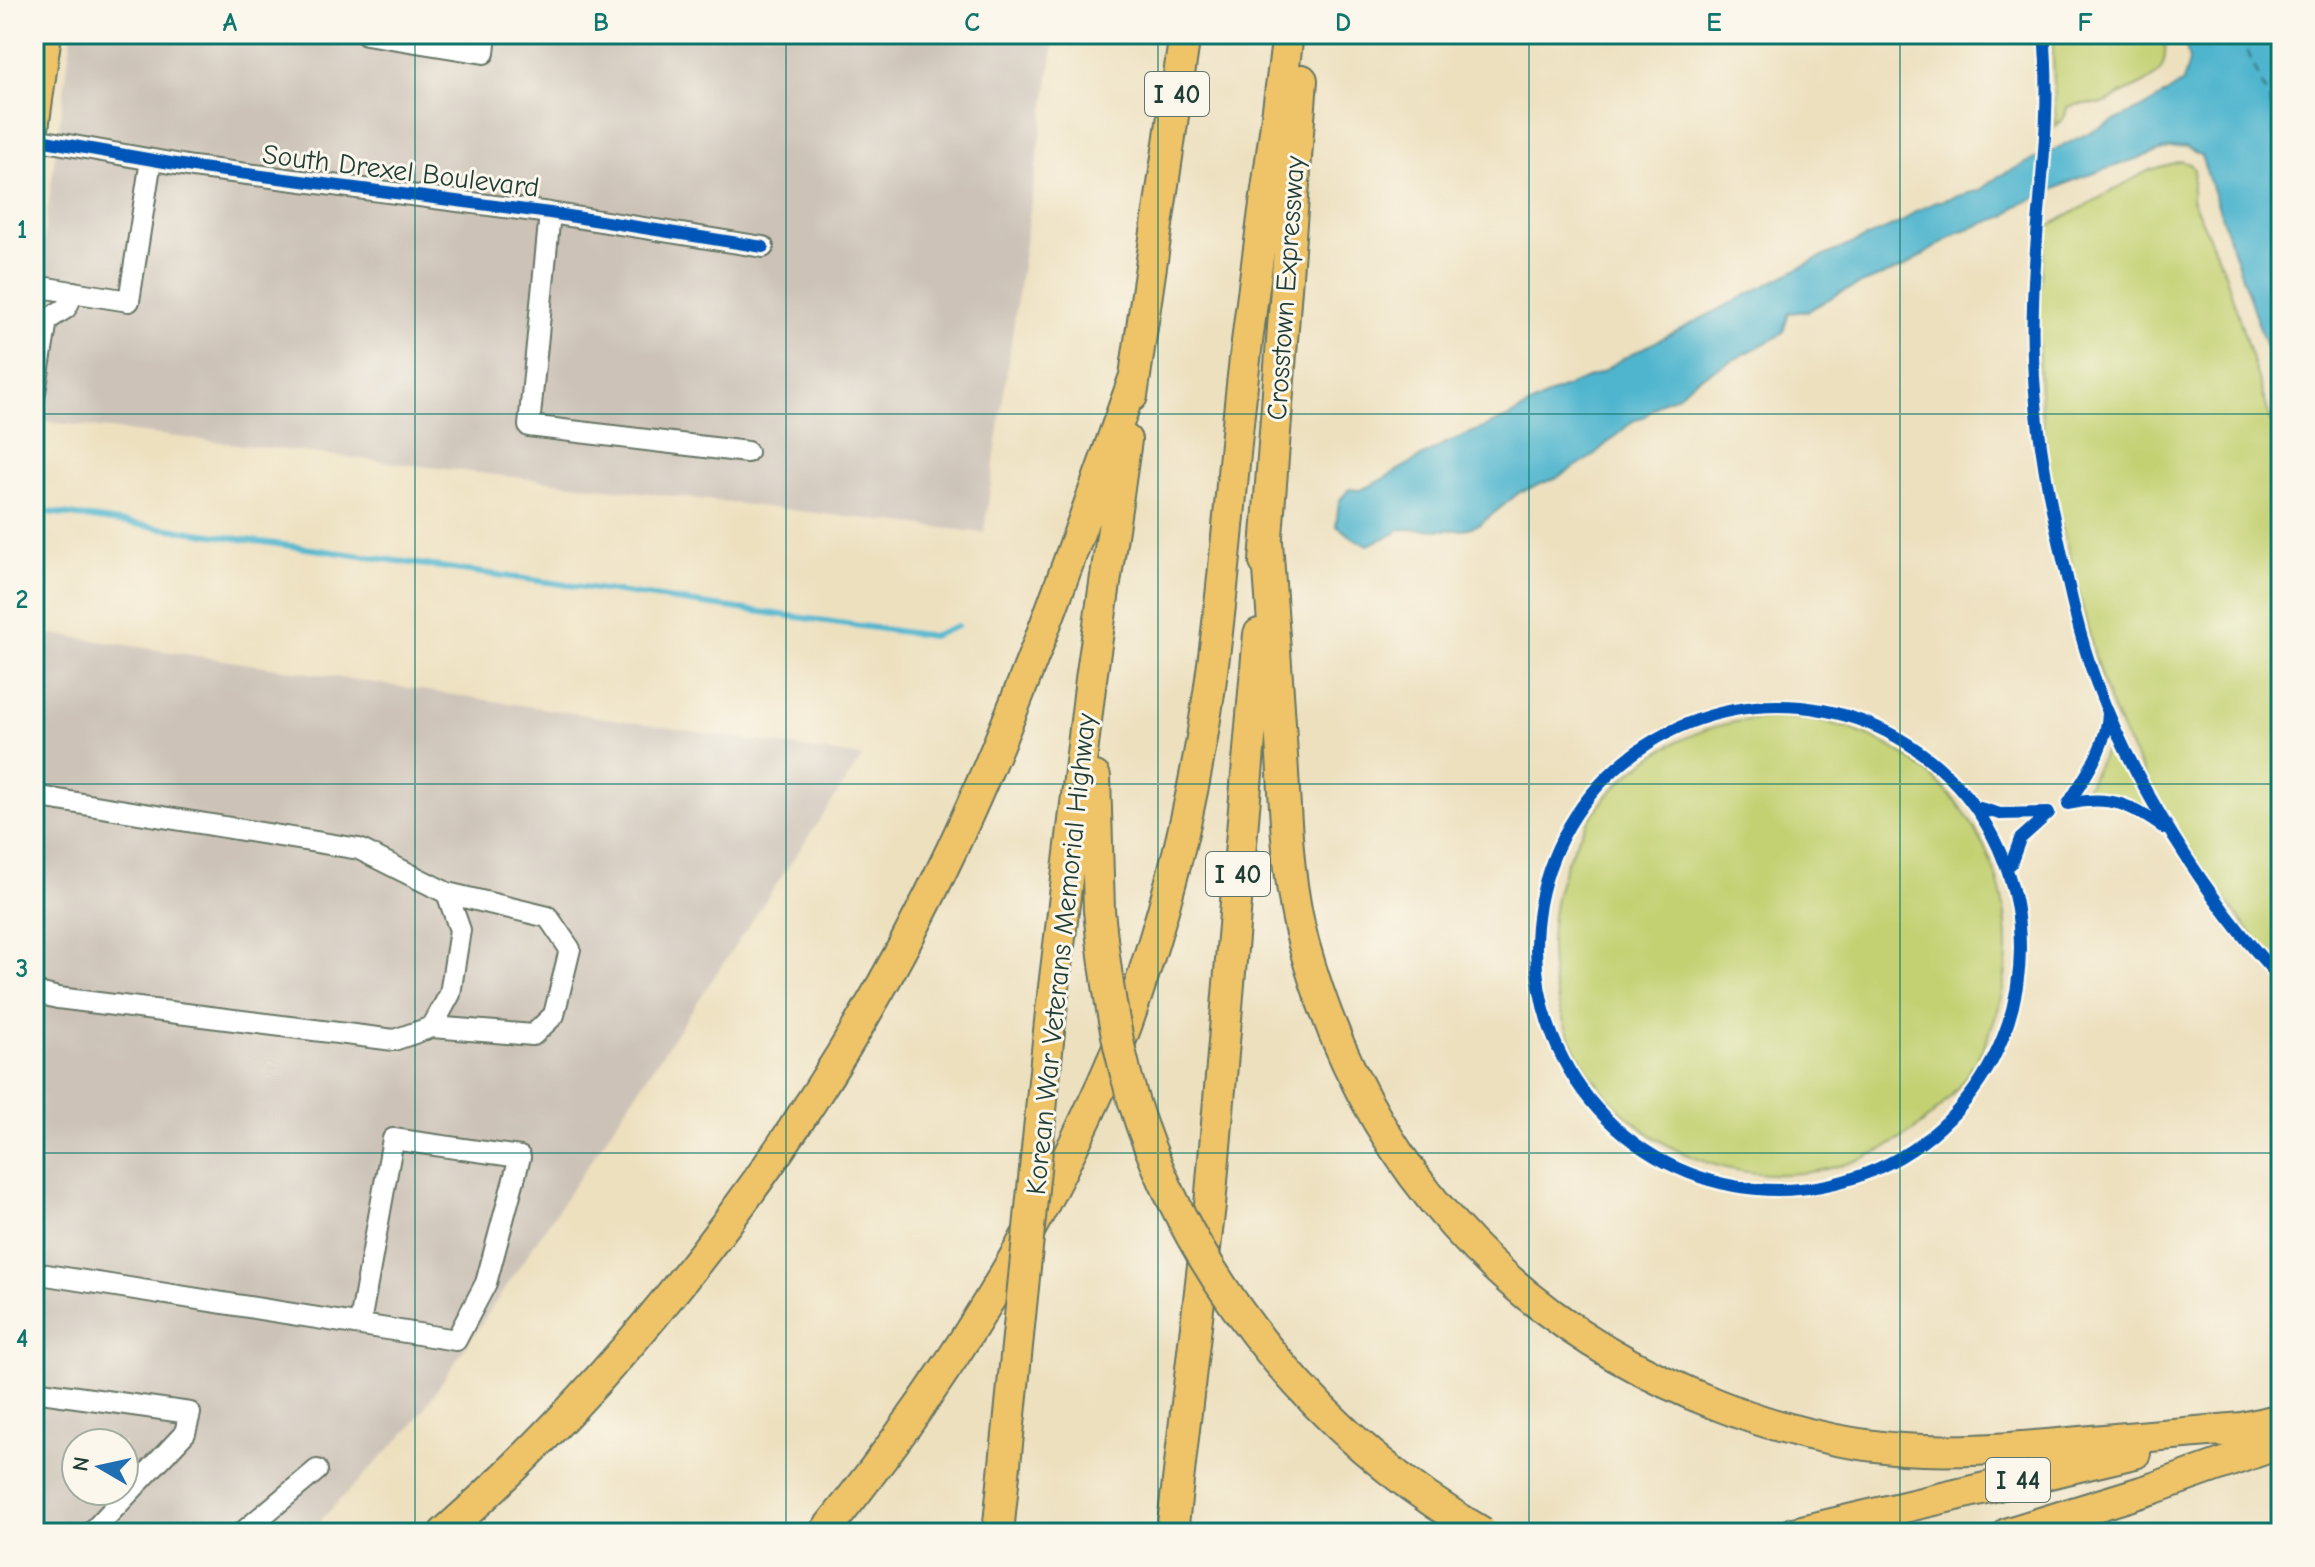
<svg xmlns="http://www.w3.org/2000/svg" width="2315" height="1567" font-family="'Comic Neue',sans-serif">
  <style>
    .industrial { fill: #ccc2b8; fill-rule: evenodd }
    .green { fill: #c4d173; stroke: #728754; stroke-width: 2 }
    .water { fill: #4fb5ce; stroke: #377981; stroke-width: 2 }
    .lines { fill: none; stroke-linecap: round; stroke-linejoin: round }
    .stream { stroke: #4fb5ce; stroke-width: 6 }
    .ferry { stroke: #2d6162; stroke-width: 2; stroke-dasharray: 10 8; stroke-linecap: butt }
    .minor-casing { stroke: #677665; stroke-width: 24 }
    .major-casing { stroke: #677665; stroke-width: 30 }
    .highway-casing { stroke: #677665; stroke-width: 34 }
    .minor { stroke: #fff; stroke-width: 20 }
    .major { stroke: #efc469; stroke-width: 26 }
    .highway { stroke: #efc469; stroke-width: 30 }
    .highway-bridge-casing { stroke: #677665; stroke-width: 34; stroke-linecap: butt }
    .highway-bridge { stroke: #efc469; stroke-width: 30 }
    .cycleway-casing { stroke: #fbf7ec; stroke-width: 17 }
    .cycleway { stroke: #0057b8; stroke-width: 12 }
    .grid { fill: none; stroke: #0f766e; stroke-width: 2; stroke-opacity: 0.55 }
    .labels { text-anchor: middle; stroke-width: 6; stroke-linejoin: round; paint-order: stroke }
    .shield { fill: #fbf7ec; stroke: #61756b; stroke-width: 2 }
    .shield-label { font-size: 26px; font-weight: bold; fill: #1f3d34 }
    .street-label { font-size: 28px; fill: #1f3d34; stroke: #fbf7ec }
    .neatline { fill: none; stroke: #0f766e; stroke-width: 3 }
    .grid-label { font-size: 26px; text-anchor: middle; font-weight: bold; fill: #0f766e }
  </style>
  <rect width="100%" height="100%" fill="#fbf7ec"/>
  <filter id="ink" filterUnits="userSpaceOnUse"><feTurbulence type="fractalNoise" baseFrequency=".0125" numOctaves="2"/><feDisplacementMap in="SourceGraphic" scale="16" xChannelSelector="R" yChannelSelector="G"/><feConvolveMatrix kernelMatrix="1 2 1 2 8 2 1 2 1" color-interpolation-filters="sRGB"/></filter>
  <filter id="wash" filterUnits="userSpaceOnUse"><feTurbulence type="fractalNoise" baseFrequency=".006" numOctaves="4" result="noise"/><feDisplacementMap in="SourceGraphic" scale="32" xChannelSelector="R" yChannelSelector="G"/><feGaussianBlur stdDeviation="1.8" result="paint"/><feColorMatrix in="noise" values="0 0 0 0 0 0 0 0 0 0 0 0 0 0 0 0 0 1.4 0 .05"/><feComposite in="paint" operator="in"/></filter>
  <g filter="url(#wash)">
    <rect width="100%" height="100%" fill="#ede0bf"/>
    <path class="industrial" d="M72 34H1055L984 533 34 420V308Z
      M34 631 862 757 413 1425 308 1533H34ZM76 1443H124V1491H76Z"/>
    <path class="green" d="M2052 34H2165C2167 73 2162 75 2127 91 2120 94 2112 101 2105 103 2090 106 2083 101 2067 107L2065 116 2056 126Z
      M2181 161 2190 164 2194 169 2192 199 2225 273 2281 453V969C2215 893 2156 808 2115 715 2097 673 2087 626 2076 581 2068 548 2058 515 2051 481 2036 400 2034 308 2047 227L2150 170Z
      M1551 946a228 228 0 1 1 456 0a228 228 0 1 1-456 0Z
      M2112 736 2127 771 2152 812C2122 797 2113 792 2079 795L2088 785Z"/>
    <path class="water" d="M2184 34H2281V391L2201 156 2186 147 2169 148 2079 178 2015 207 2006 216 1959 232 1904 267 1841 292 1808 311 1789 313 1783 332 1777 337 1695 380 1677 396 1663 401 1645 416 1633 421 1590 458 1556 478 1520 492 1480 524 1462 530 1399 529 1394 534 1368 545C1354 542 1349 532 1336 526L1339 501 1349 489 1360 490 1370 486 1446 443 1507 418 1554 392 1602 372 1620 360 1815 260 1902 222 1916 211 1936 202 1980 190 1999 176 2150 104 2183 82 2189 61Z"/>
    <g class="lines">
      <path class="stream" d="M34 510 932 636 957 626"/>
      <path class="ferry" d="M2240 34 2281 128"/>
    </g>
  </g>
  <g filter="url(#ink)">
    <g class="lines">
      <g class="minor-casing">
        <path id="minor" d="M366 34 484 53 486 34
          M34 139 193 167 550 213 763 247
          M550 213 529 426 747 452
          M34 286 129 301 151 160
          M34 398 47 320 66 308 74 292
          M34 796 359 849 447 893 460 930 450 994 432 1027 394 1040 58 998 34 992
          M432 1027 533 1035 554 1015 570 949 548 917 447 893
          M34 1273 456 1340 486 1283 520 1157 393 1139 360 1323
          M34 1391 190 1413 185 1433 91 1533
          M242 1533 317 1470"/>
      </g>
      <g class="major-casing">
        <path id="major" d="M34 136 48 34"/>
      </g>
      <g class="highway-casing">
        <path id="highway" d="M1132 396 1185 34
          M1267 542C1272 613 1278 684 1282 756 1286 820 1287 882 1304 945 1364 1162 1507 1323 1718 1405 1776 1428 1839 1444 1902 1449 1958 1453 2013 1448 2069 1443 2127 1438 2185 1433 2243 1428
          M1265 562 1302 80
          M1095 777 1099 910
          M1051 1012 1091 679 1126 440
          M2224 1432 2281 1419
          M444 1533C651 1349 835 1100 952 849 1024 696 1078 535 1135 376
          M824 1533C923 1411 1008 1283 1075 1142 1096 1098 1117 1054 1132 1009 1165 913 1191 812 1206 713 1223 604 1230 494 1242 385 1255 268 1273 151 1288 34
          M1172 1533 1210 1205 1259 634
          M1793 1533 2135 1453
          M2008 1533 2151 1489 2281 1443"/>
      </g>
      <use href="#minor" class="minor"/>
      <use href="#major" class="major"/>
      <use href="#highway" class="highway"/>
      <g class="highway-bridge-casing">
        <path id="highway-bridge" d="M1099 910C1106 982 1117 1056 1141 1124 1201 1294 1326 1443 1483 1533
          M998 1533 1051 1012"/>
      </g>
      <use href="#highway-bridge" class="highway-bridge"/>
      <g class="cycleway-casing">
        <path id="cycleway" d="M2044 34C2053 126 2035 215 2033 306 2030 386 2041 464 2059 541 2069 588 2079 636 2096 682 2133 782 2207 901 2281 979
          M34 139 193 167 550 213 763 247
          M1536 948a242 242 0 1 1 484 0a242 242 0 1 1-484 0Z
          M2108 712C2107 747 2086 775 2068 804 2110 794 2132 805 2165 829
          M1980 808 2000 814 2049 813 2020 839 2011 864"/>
      </g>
      <use href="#cycleway" class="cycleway"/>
    </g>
  </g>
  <path class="grid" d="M415 34V1533M786 34V1533M1158 34V1533M1529 34V1533M1900 34V1533M34 414H2281M34 784H2281M34 1153H2281"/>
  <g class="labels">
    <g class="shield">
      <rect x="1145" y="72" width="64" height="44" rx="6"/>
      <rect x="1206" y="852" width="64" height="44" rx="6"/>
      <rect x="1986" y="1458" width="64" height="44" rx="6"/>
    </g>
    <g class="shield-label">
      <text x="1177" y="103">I 40</text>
      <text x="1238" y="883">I 40</text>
      <text x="2018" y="1489">I 44</text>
    </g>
    <g class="street-label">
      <text transform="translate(401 170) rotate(7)" y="10">South Drexel Boulevard</text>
      <text transform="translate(1285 288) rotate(-86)" y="10">Crosstown Expressway</text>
      <text transform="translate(1060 954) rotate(-84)" y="10">Korean War Veterans Memorial Highway</text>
    </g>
  </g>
  <rect width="2315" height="1567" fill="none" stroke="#fbf7ec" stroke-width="88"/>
  <g transform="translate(100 1467) rotate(279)"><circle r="38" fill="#fbf7ec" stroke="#a3ada2" stroke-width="2"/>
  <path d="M0-6L14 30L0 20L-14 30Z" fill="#1f6fb2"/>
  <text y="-12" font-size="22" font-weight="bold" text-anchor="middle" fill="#1f3d34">N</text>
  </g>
  <rect x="44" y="44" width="2227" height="1479" class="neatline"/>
  <g class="grid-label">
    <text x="230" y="31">A</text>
    <text x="601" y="31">B</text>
    <text x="972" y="31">C</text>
    <text x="1343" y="31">D</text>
    <text x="1714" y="31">E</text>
    <text x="2085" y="31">F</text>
    <text x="22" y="238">1</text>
    <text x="22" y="608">2</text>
    <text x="22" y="977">3</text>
    <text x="22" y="1347">4</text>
  </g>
</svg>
